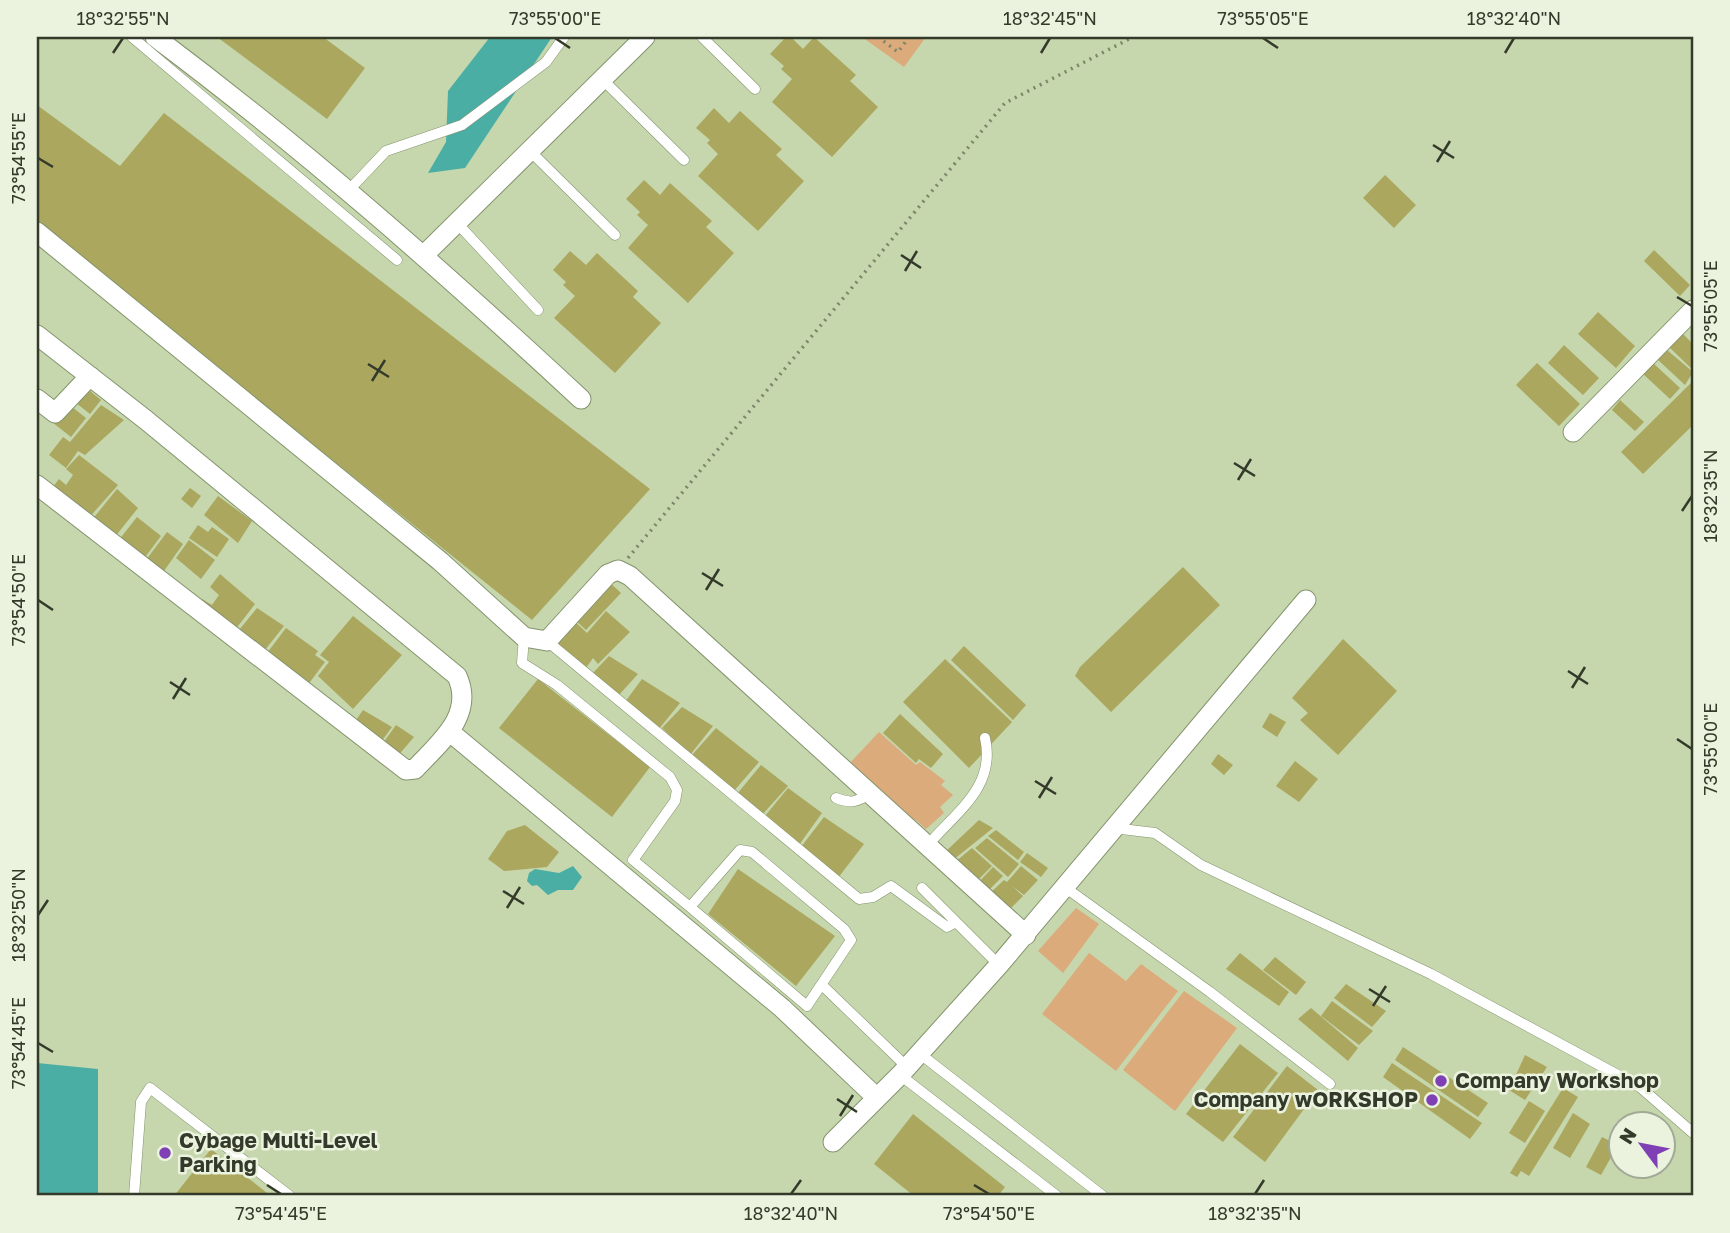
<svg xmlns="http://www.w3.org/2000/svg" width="1730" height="1233" font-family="'Golos Text',sans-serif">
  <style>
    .green { fill: #dcab7b }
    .water { fill: #4baea4 }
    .building { fill: #aba75e }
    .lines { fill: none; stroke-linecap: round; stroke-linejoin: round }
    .lane-casing { stroke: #84946d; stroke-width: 11 }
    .street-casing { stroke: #84946d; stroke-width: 21 }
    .path { stroke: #7b866a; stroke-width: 3.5; stroke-dasharray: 2 5; stroke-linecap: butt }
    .lane { stroke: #fff; stroke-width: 10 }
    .street { stroke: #fff; stroke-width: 19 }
    .ticks { fill: none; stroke: #343a2a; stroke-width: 2.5 }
    .poi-dot { fill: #7f40b5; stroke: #ebf3df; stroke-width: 2.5 }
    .labels { text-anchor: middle; stroke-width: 5; stroke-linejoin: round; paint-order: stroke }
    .poi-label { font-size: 21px; font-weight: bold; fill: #343a2a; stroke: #ebf3df; text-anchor: start }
    .neatline { fill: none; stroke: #343a2a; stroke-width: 2.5 }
    .ticks-label { font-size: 18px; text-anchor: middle; fill: #343a2a }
  </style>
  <rect width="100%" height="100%" fill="#c6d6ad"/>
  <path class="green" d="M862 37H926L904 67Z
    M879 732 916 765 920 762 945 781 941 785 953 795 940 807 944 813 926 829 916 820 913 821 849 764Z
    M1076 908 1099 924 1063 973 1038 951Z
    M1089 953 1126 981 1141 964 1178 991 1116 1071 1042 1014Z
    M1184 991 1237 1028 1175 1111 1123 1070Z"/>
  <path class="water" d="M490 37H552L465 168 428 173 446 142 448 91Z
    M573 866 582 877 573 890H558L548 895 537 885 532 886 527 881 529 873 535 869 559 873Z
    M37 1063 98 1069V1196H37Z"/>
  <path class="building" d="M217 37H323L365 68 327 119Z
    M786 37H791L803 49 814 37 856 75 850 81 878 107 832 157 772 102 792 79 781 69 784 66 770 54Z
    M37 105 120 166 164 113 650 489 532 620 37 223Z
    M714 108 729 123 740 111 782 149 776 155 804 181 758 231 698 176 718 154 707 143 710 140 696 128Z
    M1385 175 1416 205 1394 228 1363 198Z
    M644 180 660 195 670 183 712 221 706 227 734 253 688 303 628 248 648 225 637 215 640 212 626 199Z
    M1654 250 1690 285 1680 296 1644 261Z
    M570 251 586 265 597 253 638 291 633 297 661 323 615 373 554 318 575 296 563 285 566 282 553 270Z
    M1598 312 1635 346 1616 368 1578 334Z
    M1681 332 1693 344V370L1668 346Z
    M1564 345 1599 378 1583 395 1548 363Z
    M1667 350 1693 372 1685 385 1657 359Z
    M1652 362 1680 388 1670 399 1642 373Z
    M1537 363 1580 404 1559 426 1516 385Z
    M1693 381V425L1643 474 1621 452Z
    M84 386 101 400 90 414 71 399Z
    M1620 400 1644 422 1635 431 1612 410Z
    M67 403 86 418 71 437 52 422Z
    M101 405 124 420 85 455 78 451 66 468 49 455 63 437 70 442Z
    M79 455 118 485 87 520 49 492 59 479 66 485 73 475 66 469Z
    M190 488 201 496 192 508 181 499Z
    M117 489 138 508 114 538 91 521Z
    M218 496 252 521 238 543 204 515Z
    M137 517 161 536 143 560 118 541Z
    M198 525 208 532 212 527 229 539 217 557 189 538Z
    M167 532 183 544 159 578 143 564Z
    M189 540 215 560 201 579 176 558Z
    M1183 567 1220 605 1111 712 1075 676 1080 667Z
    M220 574 255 604 232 634 198 606 202 599 212 605 219 595 210 587Z
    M607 580 621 593 586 630 574 619Z
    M257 608 284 626 261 655 235 635Z
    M606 611 630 632 598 664 593 658 586 668 553 640 571 618 587 633Z
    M353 616 402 655 353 709 318 676 329 662 320 655Z
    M286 628 318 651 315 655 325 662 304 690 264 657Z
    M1343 639 1397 691 1338 755 1300 720 1308 713 1292 698Z
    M964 646 1026 705 1013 720 951 660Z
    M609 656 638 674 618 696 592 674Z
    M945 659 1012 722 969 768 903 702Z
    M538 679 650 767 612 817 499 728Z
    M642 679 680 703 658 730 625 702Z
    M682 707 713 726 690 755 662 728Z
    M363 710 392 727 378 746 352 726Z
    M1270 713 1286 722 1277 737 1262 727Z
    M900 714 943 754 931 768 919 759 916 763 883 733Z
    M396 725 414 737 396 758 381 746Z
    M716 728 759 762 733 792 692 755Z
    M1218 754 1233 765 1224 775 1211 764Z
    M1295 761 1318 779 1299 802 1276 786Z
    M761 765 788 786 762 815 737 794Z
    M788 788 822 813 799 845 765 816Z
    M824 817 864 844 838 878 801 847Z
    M979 820 993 828 953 860 944 853Z
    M525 825 559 852 547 867 504 871 488 859 507 831Z
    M996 830 1024 852 1018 860 988 836Z
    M987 838 1019 864 1008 877 975 848Z
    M972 848 992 866 975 883 955 862Z
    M1027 853 1048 868 1041 877 1020 862Z
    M1021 866 1038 880 1024 895 1012 886 1023 896 1007 912 988 895 1004 880 1007 882Z
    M993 867 1003 876 987 892 977 884Z
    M738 869 835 936 796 986 708 914Z
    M1240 953 1289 992 1279 1006 1226 969Z
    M1275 957 1306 982 1296 995 1263 970Z
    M1346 984 1386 1011 1372 1027 1334 998Z
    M1332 1001 1373 1031 1359 1045 1321 1016Z
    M1311 1008 1358 1048 1348 1061 1298 1019Z
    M1240 1044 1278 1073 1223 1142 1186 1114Z
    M1403 1047 1488 1103 1478 1117 1395 1060Z
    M1525 1055 1547 1067 1525 1100 1509 1090Z
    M1392 1063 1482 1123 1470 1139 1383 1077Z
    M1287 1066 1318 1090 1265 1162 1233 1137Z
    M1563 1088 1578 1097 1529 1176 1521 1171 1517 1177 1510 1173Z
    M1529 1101 1545 1111 1525 1143 1509 1133Z
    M1573 1113 1590 1124 1570 1158 1553 1148Z
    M913 1114 1005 1187 998 1196H914L874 1164Z
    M1602 1137 1618 1145 1601 1175 1586 1167Z
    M211 1149 271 1196H174Z"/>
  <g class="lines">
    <g class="lane-casing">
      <path id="lane" d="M132 37 397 260
        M702 37 755 89
        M602 79 684 160
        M530 151 615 235
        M349 190 386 151 462 125 546 62 564 37
        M457 223 538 310
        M524 637 522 663 557 685 670 777 677 790 675 801 633 860 690 907 740 850 752 852 844 929 851 940 807 1006 690 907
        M547 641 859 899 873 897 891 886 947 927 956 922
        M836 798C851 804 857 802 871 793
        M1113 828 1155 833 1201 865 1431 974 1640 1087 1693 1133
        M928 845C957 811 996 787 985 738
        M922 888 999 965
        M1066 888 1210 992 1330 1084
        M823 986 907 1067
        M919 1053 1103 1196
        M900 1075 1057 1196
        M134 1196 141 1102 150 1088 290 1196"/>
    </g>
    <g class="street-casing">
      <path id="street" d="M155 37C307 151 442 270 581 399
        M37 232 440 561 524 637 547 641 608 574 618 570 630 576 1026 935
        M425 254 645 37
        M37 335 146 420 457 676C475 715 440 742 415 769L406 770 37 485
        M37 399 55 413 90 376
        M1573 432 1693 310
        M450 732 782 1008 877 1098
        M833 1142 900 1075 999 965 1306 600"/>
    </g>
    <path class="path" d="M878 37 898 52 909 37
      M628 558 1005 103 1133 37"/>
    <use href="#lane" class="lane"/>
    <use href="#street" class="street"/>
  </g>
  <path class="ticks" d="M555 38 570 48M1263 38 1278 48M113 53 123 38M1041 53 1050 38M1505 53 1514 38M1433 145 1454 158M38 158 53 167M1437 162 1450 141M901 255 921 268M905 271 917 251M1677 297 1692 306M368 364 389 377M372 381 385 360M1234 463 1255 476M1238 480 1251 459M1682 511 1692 496M702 573 723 586M706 590 719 569M38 600 53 610M1568 671 1588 684M170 682 190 695M1572 688 1585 667M173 699 186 678M1677 739 1692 749M1035 781 1056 794M1039 798 1052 777M503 891 524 904M507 908 520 887M38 915 48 900M1369 989 1390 1002M1373 1006 1386 986M38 1043 53 1052M837 1099 857 1112M840 1116 853 1095M267 1185 281 1194M974 1185 989 1194M791 1194 801 1180M1255 1194 1264 1180"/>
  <g class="poi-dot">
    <circle cx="1441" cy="1081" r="7"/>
    <circle cx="1432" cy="1100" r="7"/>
    <circle cx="165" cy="1153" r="7"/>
  </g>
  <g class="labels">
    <g class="poi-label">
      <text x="1455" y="1088">Company Workshop</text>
      <text x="1418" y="1107" text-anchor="end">Company wORKSHOP</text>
      <text x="179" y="1148">Cybage Multi-Level<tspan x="179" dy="24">Parking</tspan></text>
    </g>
  </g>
  <rect width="1730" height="1233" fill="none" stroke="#ebf3df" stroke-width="77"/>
  <g transform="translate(1642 1145) rotate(302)"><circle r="33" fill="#ebf3df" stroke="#a2a997" stroke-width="2"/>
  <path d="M0-5L12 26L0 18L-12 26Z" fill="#7f40b5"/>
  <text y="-10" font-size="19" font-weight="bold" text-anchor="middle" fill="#343a2a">N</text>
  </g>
  <rect x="38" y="38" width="1654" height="1156" class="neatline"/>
  <g class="ticks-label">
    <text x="123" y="25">18°32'55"N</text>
    <text x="555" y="25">73°55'00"E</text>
    <text x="1050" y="25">18°32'45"N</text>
    <text x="1263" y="25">73°55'05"E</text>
    <text x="1514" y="25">18°32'40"N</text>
    <text transform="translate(19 158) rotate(-90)" y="6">73°54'55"E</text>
    <text transform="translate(1711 306) rotate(-90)" y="6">73°55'05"E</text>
    <text transform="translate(1711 496) rotate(-90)" y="6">18°32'35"N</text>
    <text transform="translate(19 600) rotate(-90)" y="6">73°54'50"E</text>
    <text transform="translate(1711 749) rotate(-90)" y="6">73°55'00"E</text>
    <text transform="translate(19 915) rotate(-90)" y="6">18°32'50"N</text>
    <text transform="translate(19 1043) rotate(-90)" y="6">73°54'45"E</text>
    <text x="281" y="1220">73°54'45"E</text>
    <text x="791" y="1220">18°32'40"N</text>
    <text x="989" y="1220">73°54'50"E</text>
    <text x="1255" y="1220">18°32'35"N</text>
  </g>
</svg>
